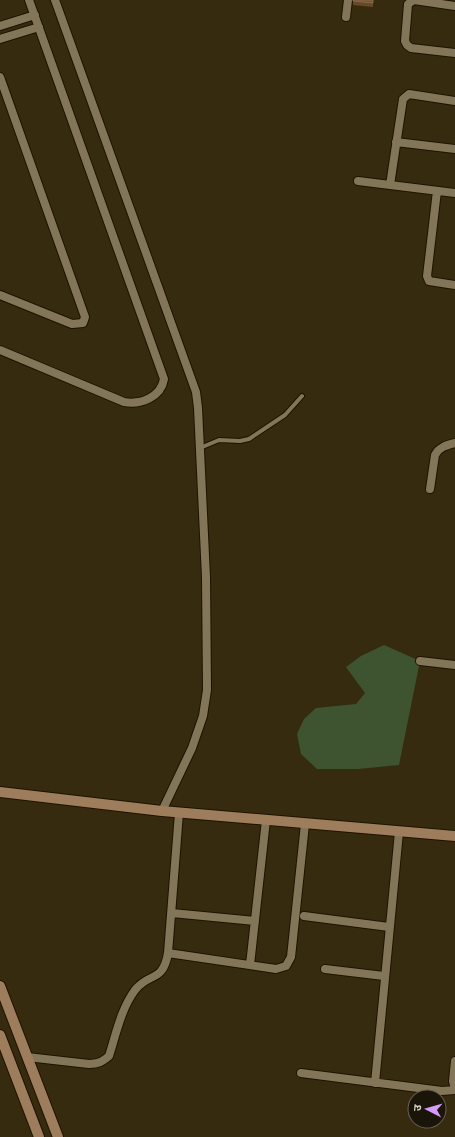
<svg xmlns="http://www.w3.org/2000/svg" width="455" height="1137" font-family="Mulish,'Noto Sans Devanagari',sans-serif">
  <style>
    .green { fill: #3e5330 }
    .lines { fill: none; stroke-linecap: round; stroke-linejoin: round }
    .lane-casing { stroke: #1e1300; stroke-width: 6 }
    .street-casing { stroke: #1e1300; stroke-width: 10 }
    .secondary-casing { stroke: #1e1300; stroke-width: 12 }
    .lane { stroke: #837658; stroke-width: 4 }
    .street { stroke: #837658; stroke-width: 8 }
    .secondary { stroke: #9e7d5d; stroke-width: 10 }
    .wall { fill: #684826 }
    .building { fill: #745637; stroke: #846a4d }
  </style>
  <rect width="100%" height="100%" fill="#372b0f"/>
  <path class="green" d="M384 645 420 661 399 765 358 769H317L301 754 297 734 304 719 316 708 356 704 365 693 346 667 361 656Z"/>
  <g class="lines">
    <g class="lane-casing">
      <path id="lane" d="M200 448 219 440 240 441 249 439 285 415 302 396"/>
    </g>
    <g class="street-casing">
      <path id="street" d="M55 0 196 392 198 408 206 577 207 690 203 716 192 748 162 811
        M455 6 414 0 408 4 405 41 407 45 411 48 455 53
        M346 17 348 0
        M0 26 35 15
        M0 39 39 27
        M0 77 85 317 83 323 72 324 0 295
        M396 142 455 149
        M358 181 455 193
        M390 185 403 99 409 94 455 101
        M437 191 427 276 429 281 455 285
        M0 350 124 402C141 405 161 397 164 379L29 0
        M430 489 435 455C439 447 447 445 455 443
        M420 661 455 665
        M172 913 255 921
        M304 916 389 927
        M168 953 276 969 286 966 291 957 305 824
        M250 965 266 820
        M325 969 384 976
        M27 1057 89 1064C98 1064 102 1062 109 1056 116 1034 121 1009 135 990 149 972 163 983 168 953L179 813
        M455 1061 453 1081 455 1089
        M301 1073 442 1091 455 1090
        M375 1083 399 832"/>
    </g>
    <g class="secondary-casing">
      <path id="secondary" d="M0 792 162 811 455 836
        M0 986 58 1137
        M0 1035 39 1137"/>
    </g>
    <use href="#lane" class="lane"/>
    <use href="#street" class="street"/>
    <use href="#secondary" class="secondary"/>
  </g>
  <path class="wall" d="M353 0H373V7L353 5Z"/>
  <path class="building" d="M353 0H373V3L353 1Z"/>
  <g transform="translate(427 1109) rotate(276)"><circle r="19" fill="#1a1509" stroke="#676153"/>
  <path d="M0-3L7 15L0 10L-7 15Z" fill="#d69bfa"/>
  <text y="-6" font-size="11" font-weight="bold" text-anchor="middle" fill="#dad3c3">उ</text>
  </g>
</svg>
